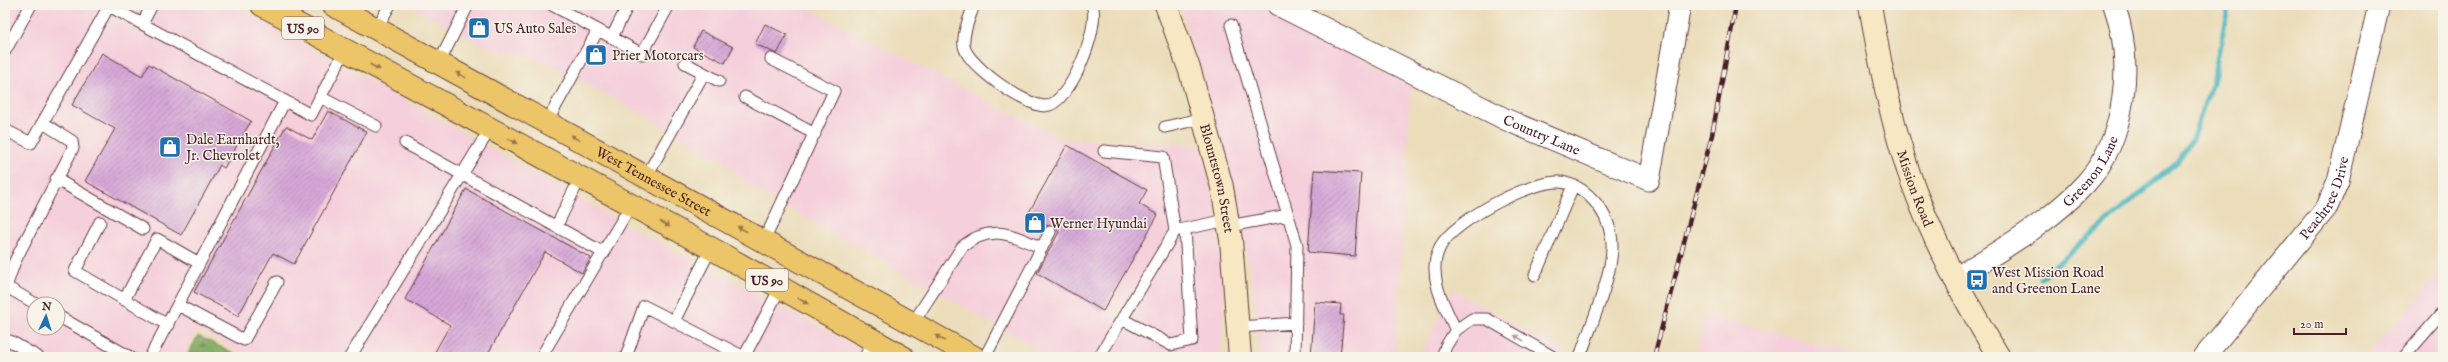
<svg xmlns="http://www.w3.org/2000/svg" width="2448" height="362" font-family="'IM FELL English',serif">
  <style>
    .built { fill: #f5cfdb; fill-rule: evenodd }
    .forest { fill: url(#forest-firs); stroke: #666446 }
    .lines { fill: none; stroke-linecap: round; stroke-linejoin: round }
    .stream { stroke: #44b3bc; stroke-width: 5 }
    .building { fill: url(#building-hatch) }
    .lane-casing { stroke: #623c40; stroke-width: 13 }
    .street-casing { stroke: #623c40; stroke-width: 23 }
    .secondary-casing { stroke: #623c40; stroke-width: 24 }
    .primary-casing { stroke: #623c40; stroke-width: 24 }
    .lane { stroke: #fff; stroke-width: 11 }
    .street { stroke: #fff; stroke-width: 21 }
    .secondary { stroke: #f7e8c3; stroke-width: 22 }
    .primary { stroke: #ecc569; stroke-width: 22 }
    .rail-casing { stroke: #4a1f2b; stroke-width: 4.5 }
    .rail { stroke: #f7f3e8; stroke-width: 3; stroke-dasharray: 9; stroke-linecap: butt }
    .oneway { fill: #9b724a }
    .oneway2 { fill: #ae9aa0 }
    .labels { text-anchor: middle; stroke-width: 3; stroke-linejoin: round; paint-order: stroke }
    .shield { fill: #f7f3e8; stroke: #7e5f64; stroke-width: 1 }
    .shield-label { font-size: 13px; font-weight: bold; fill: #4a1f2b }
    .poi-label { font-size: 14px; fill: #4a1f2b; stroke: #f7f3e8; text-anchor: start }
    .street-label { font-size: 14px; fill: #4a1f2b; stroke: #f7f3e8 }
  </style>
  <defs>
    <pattern id="forest-firs" width="22" height="20" patternUnits="userSpaceOnUse"><rect width="22" height="20" fill="#82aa60"/><path d="M5 1l3.5 6h-7zM16 11l3.5 6h-7z" fill="#6c8a4f"/></pattern>
    <pattern id="building-hatch" width="6" height="6" patternUnits="userSpaceOnUse"><rect width="6" height="6" fill="#d7a8d8"/><path d="M-1 1l2-2M0 6l6-6M5 7l2-2" fill="none" stroke="#b088af"/></pattern>
  </defs>
  <rect width="100%" height="100%" fill="#f7f3e8"/>
  <filter id="ink" filterUnits="userSpaceOnUse"><feTurbulence type="fractalNoise" baseFrequency=".025" numOctaves="2"/><feDisplacementMap in="SourceGraphic" scale="8" xChannelSelector="R" yChannelSelector="G"/><feConvolveMatrix kernelMatrix="1 2 1 2 8 2 1 2 1" color-interpolation-filters="sRGB"/></filter>
  <filter id="wash" filterUnits="userSpaceOnUse"><feTurbulence type="fractalNoise" baseFrequency=".012" numOctaves="4" result="noise"/><feDisplacementMap in="SourceGraphic" scale="16" xChannelSelector="R" yChannelSelector="G"/><feGaussianBlur stdDeviation="0.9" result="paint"/><feColorMatrix in="noise" values="0 0 0 0 0 0 0 0 0 0 0 0 0 0 0 0 0 1.4 0 .05"/><feComposite in="paint" operator="in"/></filter>
  <g filter="url(#wash)">
    <rect width="100%" height="100%" fill="#ebddba"/>
    <path class="built" d="M5 5H234L645 235 877 357H249L197 330 182 357H5ZM34 304H58V328H34Z
      M408 5H801L1061 139 1201 145 1215 206 1223 281 1224 314 1220 357H1052L746 184 730 165 641 114 544 61 484 46Z
      M1180 5H1259L1411 85 1395 357H1261L1252 281 1232 177Z
      M2443 269V357H2367Z
      M1453 289 1572 357H1419Z
      M1706 314 1864 357H1694Z"/>
    <path class="forest" d="M198 336 242 357H186Z"/>
    <g class="lines">
      <path class="stream" d="M2040 278 2176 163 2192 140 2212 82 2229 5"/>
    </g>
    <g id="blocks">
      <path class="building" d="M765 24 787 35 777 54 755 44Z
        M701 31 733 47 725 63 693 47Z
        M102 53 142 76 149 64 251 121 224 168 220 165 181 235 85 181 115 129 72 105Z
        M328 111 367 132 294 264 273 253 238 316 194 292 286 126 312 140Z
        M1067 145 1147 190 1139 204 1158 215 1103 311 1037 273 1059 232 1054 226H1048L1028 214Z
        M1314 170 1361 173 1355 256 1308 252Z
        M466 189 591 258 582 273 545 252 486 357H432L450 325 405 299Z
        M1315 302 1341 304 1340 315H1344L1340 357H1311Z"/>
    </g>
  </g>
  <g filter="url(#ink)">
    <use href="#blocks" fill-opacity="0" stroke="#623c40" stroke-width="1"/>
    <g class="lines">
      <g class="lane-casing">
        <path id="lane" d="M107 5 311 115 345 50
          M552 5 642 54 669 5
          M974 5C970 17 962 33 964 46 968 66 1025 106 1045 106 1070 105 1101 26 1092 5
          M142 24 152 5
          M1231 25 1297 245 1295 357
          M376 29 390 5
          M612 37 628 5
          M5 51 31 5
          M439 63 468 5
          M685 63 719 81
          M320 97 376 126
          M745 97 815 134
          M547 122 598 30
          M1165 127 1204 118
          M5 130 31 143 109 6
          M405 143 604 253
          M646 177 704 73
          M56 179 143 229
          M100 222 75 271 168 325
          M1229 226 1288 215
          M556 227 580 178
          M1179 230 1227 220
          M764 241 834 91 771 59
          M1535 275 1573 186
          M5 286 36 304
          M5 290 15 261 73 148 72 141 43 123
          M124 300 157 239 199 263
          M178 305 244 340 277 282
          M58 316 130 357
          M1122 319 1171 345 1192 340 1185 229
          M674 321 711 248
          M913 323 962 247C991 223 1012 235 1042 248
          M1240 327 1296 323
          M1456 330C1444 306 1426 274 1440 247 1453 221 1538 175 1566 183 1588 188 1607 212 1611 235 1618 265 1590 326 1580 357
          M10 341 38 357
          M150 357 285 101
          M350 357 490 129
          M541 357 631 205
          M626 357 644 306 744 357
          M744 357 780 288
          M865 357 873 340
          M985 357 1050 232
          M1099 357 1175 231 1163 157 1104 151
          M1442 357 1446 346 1456 330 1472 319H1487L1553 357
          M2404 357 2443 312"/>
      </g>
      <g class="street-casing">
        <g id="street">
          <path id="s1" d="M1278 5 1507 120 1649 180 1680 5"/>
          <path id="s2" d="M1954 279C2000 250 2050 223 2086 183 2127 138 2134 60 2114 5"/>
          <path id="s3" d="M2204 357 2327 207 2338 181 2379 5"/>
        </g>
      </g>
      <g class="secondary-casing">
        <g id="secondary">
          <path id="s4" d="M1166 5 1190 71 1222 187 1231 240 1240 357"/>
          <path id="s5" d="M1870 5C1878 51 1886 96 1899 141 1920 217 1958 290 1999 357"/>
        </g>
      </g>
      <g class="primary-casing">
        <g id="primary">
          <path d="M262 5 716 251 903 357"/>
          <path id="s6" d="M333 5 974 357"/>
        </g>
      </g>
      <use href="#lane" class="lane"/>
      <use href="#street" class="street"/>
      <use href="#secondary" class="secondary"/>
      <use href="#primary" class="primary"/>
      <g class="rail-casing">
        <path id="rail" d="M1654 357 1712 135 1736 5"/>
      </g>
      <use href="#rail" class="rail"/>
    </g>
    <defs><path id="oneway-solid" d="M-6-.8H1V-3.2L6.5 0L1 3.2V.8H-6Z"/></defs>
    <g class="oneway">
      <use href="#oneway-solid" transform="translate(375 67) rotate(28)"/>
      <use href="#oneway-solid" transform="translate(461 75) rotate(-151)"/>
      <use href="#oneway-solid" transform="translate(575 138) rotate(-151)"/>
      <use href="#oneway-solid" transform="translate(513 141) rotate(28)"/>
      <use href="#oneway-solid" transform="translate(665 224) rotate(29)"/>
      <use href="#oneway-solid" transform="translate(742 229) rotate(-151)"/>
      <use href="#oneway-solid" transform="translate(803 301) rotate(30)"/>
      <use href="#oneway-solid" transform="translate(940 338) rotate(-150)"/>
    </g>
    <use class="oneway2" href="#oneway-solid" transform="translate(1519 338) rotate(-150)"/>
  </g>
  <defs>
    <g id="shop-square" transform="scale(1.15)"><rect x="-9" y="-9" width="18" height="18" rx="4" fill="#1f6fb2" stroke="#f7f3e8"/><path d="M-5-2.5h2.3a2.7 3.5 0 0 1 5.4 0H5L5.5 6h-11ZM-1.5-2.5h3a1.5 2.3 0 0 0-3 0Z" fill="#fff"/></g>
    <g id="bus-square" transform="scale(1.15)"><rect x="-9" y="-9" width="18" height="18" rx="4" fill="#1f6fb2" stroke="#f7f3e8"/><path d="M-5-6H5V4H4V6H2V4H-2V6H-4V4H-5ZM-3.5-4V0h7V-4ZM-3.5 1.2v1.5H-2V1.2ZM2 1.2v1.5H3.5V1.2Z" fill="#fff"/></g>
  </defs>
  <g fill-rule="evenodd">
    <use href="#shop-square" x="479" y="28"/>
    <use href="#shop-square" x="596" y="55"/>
    <use href="#shop-square" x="170" y="147"/>
    <use href="#shop-square" x="1035" y="223"/>
    <use href="#bus-square" x="1977" y="280"/>
  </g>
  <g class="labels">
    <g class="shield">
      <rect x="282" y="17" width="42" height="22" rx="3"/>
      <rect x="746" y="269" width="42" height="22" rx="3"/>
    </g>
    <g class="shield-label">
      <text x="303" y="33">US 90</text>
      <text x="767" y="285">US 90</text>
    </g>
    <g class="poi-label">
      <text x="494" y="33">US Auto Sales</text>
      <text x="612" y="60">Prier Motorcars</text>
      <text x="186" y="144">Dale Earnhardt,<tspan x="186" dy="16">Jr. Chevrolet</tspan></text>
      <text x="1050" y="228">Werner Hyundai</text>
      <text x="1992" y="277">West Mission Road<tspan x="1992" dy="16">and Greenon Lane</tspan></text>
    </g>
    <g class="street-label">
      <text dy="5" stroke="none"><textPath href="#s1" startOffset="294">Country Lane</textPath></text>
      <text dy="5" stroke="none"><textPath href="#s2" startOffset="176">Greenon Lane</textPath></text>
      <text dy="5" stroke="none"><textPath href="#s4" startOffset="181">Blountstown Street</textPath></text>
      <text dy="5" stroke="none"><textPath href="#s6" startOffset="366">West Tennessee Street</textPath></text>
      <text dy="5" stroke="none"><textPath href="#s5" startOffset="189">Mission Road</textPath></text>
      <text dy="5" stroke="none"><textPath href="#s3" startOffset="201">Peachtree Drive</textPath></text>
    </g>
  </g>
  <rect width="2448" height="362" fill="none" stroke="#f7f3e8" stroke-width="20"/>
  <g transform="translate(46 316) rotate(4)"><circle r="19" fill="#f7f3e8" stroke="#b29e9c"/>
  <path d="M0-3L7 15L0 10L-7 15Z" fill="#1f6fb2"/>
  <text y="-6" font-size="11" font-weight="bold" text-anchor="middle" fill="#4a1f2b">N</text>
  </g>
  <path d="M2294 328v6h52v-6" fill="none" stroke="#4a1f2b" stroke-width="2"/>
  <text x="2300" y="328" font-size="12" fill="#4a1f2b" stroke="#f7f3e8" stroke-width="3" paint-order="stroke">20 m</text>
</svg>
